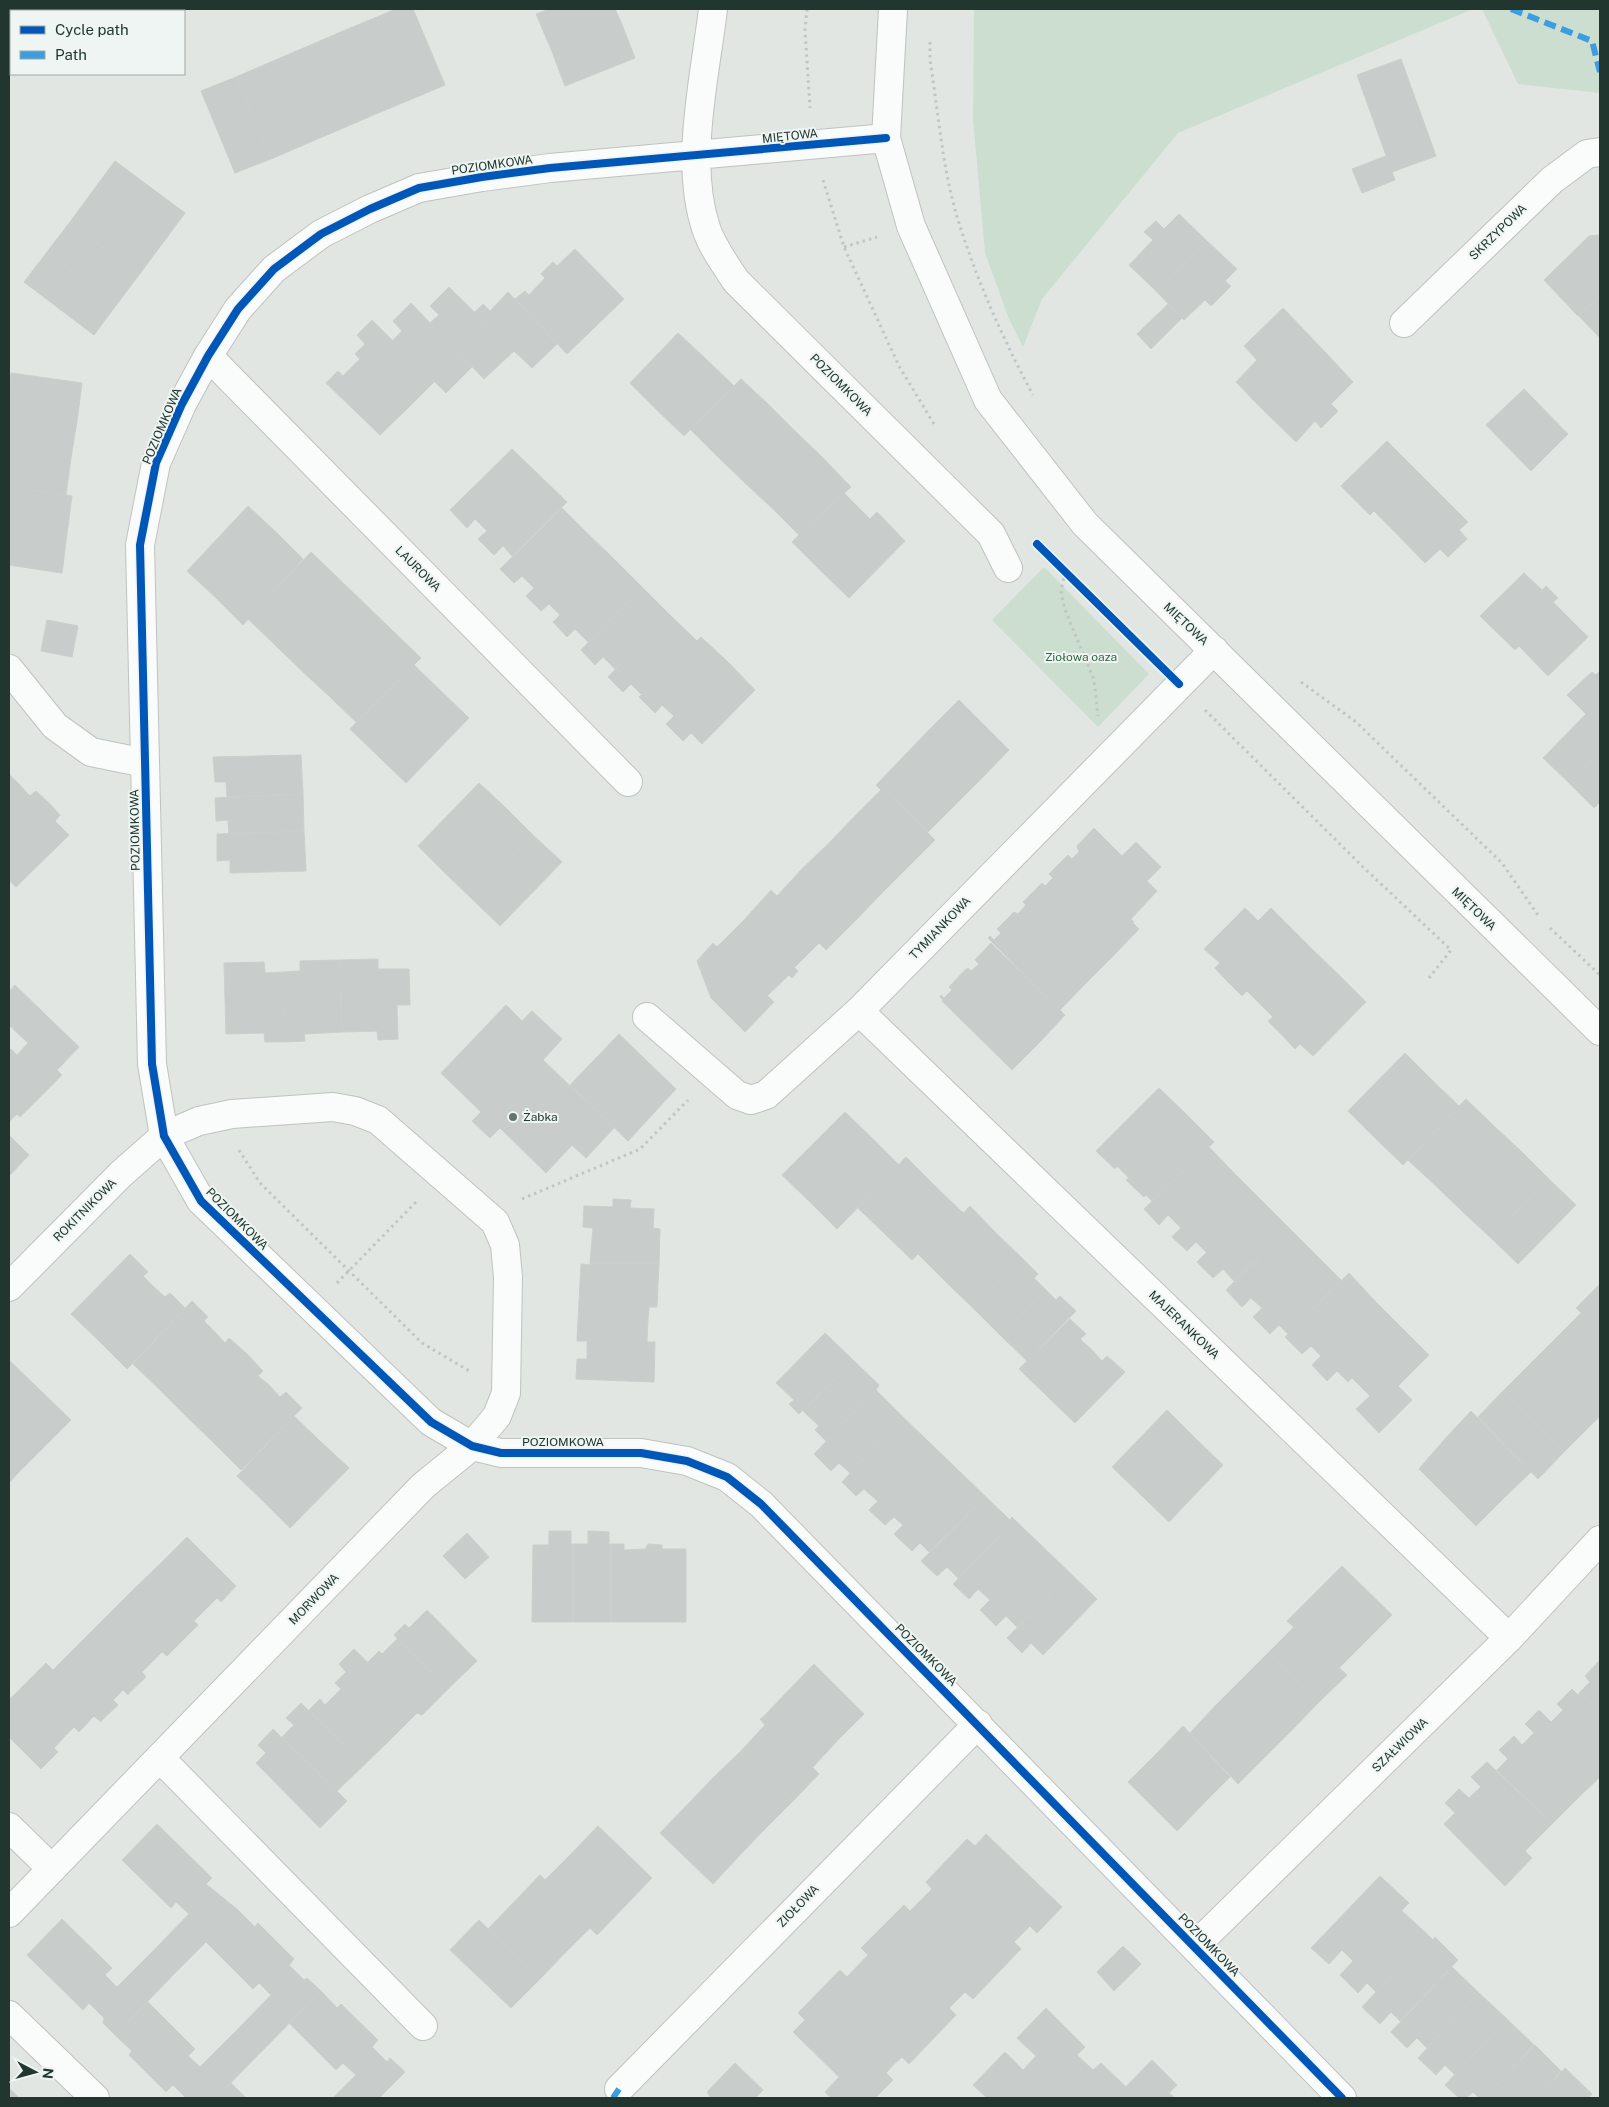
<svg xmlns="http://www.w3.org/2000/svg" width="1609" height="2107" font-family="'Public Sans',sans-serif">
  <style>
    .green { fill: #ccded0 }
    .building { fill: #c8cdcb; stroke: #cacfcc }
    .lines { fill: none; stroke-linecap: round; stroke-linejoin: round }
    .minor-casing { stroke: #bec3c0; stroke-width: 30 }
    .path { stroke: #bfc6c3; stroke-width: 3; stroke-dasharray: 2.5 4; stroke-linecap: butt }
    .minor { stroke: #fafbfb; stroke-width: 28 }
    .quiet { stroke: #3c9ee1; stroke-width: 6; stroke-dasharray: 12 6; stroke-linecap: butt }
    .cycleway-casing { stroke: #eff5f2; stroke-width: 11 }
    .cycleway { stroke: #0057b8; stroke-width: 8 }
    .poi-dot { fill: #65746f; stroke: #eff5f2; stroke-width: 2 }
    .labels { text-anchor: middle; stroke-width: 4; stroke-linejoin: round; paint-order: stroke }
    .street-label { font-size: 12px; fill: #223630; stroke: #eff5f2 }
    .park-label { font-size: 12px; fill: #326744; stroke: #eff5f2 }
    .poi-label { font-size: 12px; fill: #223630; stroke: #eff5f2; text-anchor: start }
  </style>
  <rect width="100%" height="100%" fill="#e1e6e3"/>
  <path class="green" d="M974 9H1473L1178 133 1042 299 1023 347 1009 319 985 253 973 119Z
    M1482 9H1600V93L1518 84Z
    M1044 567 1149 674 1098 727 992 620Z"/>
  <path class="building" d="M9 9H14L15 11H11V49L9 50Z
    M94 9H136L137 11H95Z
    M136 9H149L143 11H137Z
    M396 9H413L445 85 412 99 377 17Z
    M550 9H615L621 22 551 49 536 14Z
    M377 17 412 99 378 113 343 31Z
    M621 22 635 58 565 86 551 49Z
    M343 31 378 113 341 129 306 47Z
    M306 47 341 129 308 143 273 61Z
    M1401 59 1436 156 1392 172 1357 75Z
    M273 61 308 143 271 159 236 77Z
    M236 77 271 159 235 173 201 91Z
    M1386 156 1395 180 1362 193 1352 169Z
    M115 161 185 213 162 244 92 192Z
    M92 192 162 244 139 275 70 222Z
    M1179 214 1207 241 1156 291 1129 265 1153 240 1144 232 1156 221 1164 229Z
    M70 222 139 275 117 304 47 252Z
    M1600 235V294L1578 316 1544 280 1589 236Z
    M1207 241 1237 269 1225 281 1231 286 1211 306 1205 300 1184 320 1156 291Z
    M575 249 624 299 594 328 541 274 553 262 557 266Z
    M47 252 117 304 94 335 24 282Z
    M545 278 594 328 567 354 515 299 525 291 529 295Z
    M449 287 514 351 484 379 430 323 439 315 430 306Z
    M508 292 557 344 532 368 474 313 483 304 490 311Z
    M1600 295V338L1579 316Z
    M411 303 472 367 446 393 393 340 402 331 393 321Z
    M1168 304 1182 318 1151 349 1137 334Z
    M1283 308 1326 353 1294 384 1288 379 1259 406 1236 382 1257 360 1244 346Z
    M372 320 434 382 408 408 355 354 365 344 357 335Z
    M678 333 706 359 657 410 630 383Z
    M1326 353 1353 382 1331 404 1338 411 1321 428 1315 421 1296 442 1259 406 1288 379 1294 384Z
    M360 359 408 408 380 435 326 383 338 371 343 376Z
    M706 359 734 386 684 436 657 410Z
    M11 373 82 383 77 421 9 412Z
    M741 379 768 404 717 456 691 430Z
    M1524 389 1568 434 1531 471 1486 425Z
    M768 404 796 432 745 483 717 456Z
    M9 412 77 421 71 458 9 450Z
    M796 432 823 458 773 509 745 483Z
    M1387 441 1434 488 1392 529 1374 511 1370 515 1341 486Z
    M512 449 539 475 485 529 475 519 467 528 450 510Z
    M9 450 71 458 66 495 9 487Z
    M823 458 851 487 799 535 773 509Z
    M539 475 567 502 512 556 503 546 494 555 478 539 487 531 485 529Z
    M9 487 72 496 67 534 9 525Z
    M1434 488 1468 522 1459 530 1467 539 1448 557 1440 549 1425 563 1392 529Z
    M843 492 870 519 820 570 792 542Z
    M248 506 277 533 215 597 187 571Z
    M562 508 587 533 534 588 522 576 514 583 500 569Z
    M877 512 905 541 849 598 820 570Z
    M9 525 67 534 62 573 9 565Z
    M277 533 303 559 243 625 215 597Z
    M587 533 615 560 560 615 549 604 541 611 526 596Z
    M311 552 339 579 275 645 248 619Z
    M615 560 642 587 588 642 575 629 567 637 553 622Z
    M1524 573 1542 590 1546 586 1558 598 1553 602 1588 637 1548 676 1519 646 1515 650 1480 616Z
    M339 579 366 605 302 671 275 645Z
    M642 587 669 614 615 669 603 657 595 665 581 650Z
    M366 605 393 631 330 697 302 671Z
    M669 614 697 641 642 695 631 684 623 692 608 677Z
    M47 620 78 626 72 657 41 651Z
    M393 631 421 658 356 722 330 697Z
    M701 637 728 662 674 716 662 705 655 713 639 697Z
    M728 662 755 690 702 744 691 733 683 741 666 724Z
    M414 665 442 692 379 757 350 729Z
    M1600 671V751L1569 783 1543 758 1586 714 1567 695 1592 672 1596 675Z
    M442 692 469 718 406 783 379 757Z
    M959 700 1009 750 981 779 931 728Z
    M931 728 981 779 953 807 903 757Z
    M1600 751V802L1594 808 1569 783Z
    M301 755 303 794 227 797 226 782H215L213 757Z
    M903 757 953 807 928 832 878 783Z
    M9 774 16 781 9 788Z
    M16 781 30 796 36 791 49 803 9 842V788Z
    M479 783 506 808 444 872 418 846Z
    M878 783 935 840 908 867 855 816 881 790 876 785Z
    M303 794 304 831 229 834 228 820 216 821 215 798Z
    M49 803 60 815 55 821 69 835 16 887 9 880V842Z
    M506 808 533 835 471 898 444 872Z
    M855 816 908 867 881 894 829 843Z
    M1094 828 1122 856 1136 842 1161 867 1147 881 1157 891 1131 919 1134 922 1132 923 1066 857 1068 855 1072 859 1079 852 1077 846Z
    M304 831 306 871 230 873V860L217 861V834Z
    M533 835 562 862 500 926 471 898Z
    M829 843 881 894 855 921 802 869Z
    M1066 857 1139 929 1113 956 1040 885 1042 883 1045 886 1053 878 1049 874Z
    M802 869 855 921 829 947 777 896Z
    M1040 885 1113 956 1086 983 1014 912 1018 914 1026 905 1023 902Z
    M771 890 777 896 829 947 826 950 819 943 795 967 791 964 745 919Z
    M1245 908 1258 921 1271 908 1285 922 1226 980 1215 968 1220 963 1204 949Z
    M1014 912 1086 983 1060 1010 988 938 990 936 994 940 1001 933 997 929Z
    M745 919 798 971 792 978 789 975 767 996 717 947Z
    M1285 922 1312 949 1259 1003 1247 991 1242 996 1226 980Z
    M713 943 774 1002 745 1032 711 998 697 961Z
    M991 943 1065 1015 1039 1043 965 970 968 968 971 971 979 964 975 960Z
    M1312 949 1339 975 1281 1034 1268 1021 1273 1017 1259 1003Z
    M378 959V969H409L410 1005H397L398 1039 378 1040 377 1031 342 1032 340 960Z
    M340 960 342 1032 304 1034 305 1041 285 1042 283 972 300 971V961Z
    M264 962 265 973 283 972 285 1042H265L264 1033 226 1034 224 963Z
    M965 970 1039 1043 1012 1070 942 1001 943 1000 940 997 941 995 944 998 952 990 949 987Z
    M1339 975 1366 1002 1313 1056 1300 1044 1295 1049 1281 1034Z
    M15 985 79 1047 57 1070 62 1075 20 1117 17 1114 9 1122V1051L11 1049 17 1055 28 1043 9 1025V992Z
    M506 1005 522 1021 532 1011 562 1039 543 1060 614 1128 586 1158 572 1145 546 1173 500 1128 490 1138 472 1121 481 1112 441 1073Z
    M619 1034 676 1089 628 1141 570 1085Z
    M1405 1053 1433 1081 1375 1138 1348 1111Z
    M1433 1081 1459 1106 1403 1165 1375 1138Z
    M1159 1088 1186 1114 1126 1175 1117 1166 1115 1169 1096 1151Z
    M1466 1099 1494 1126 1436 1186 1408 1160Z
    M845 1112 873 1139 810 1202 782 1175Z
    M1186 1114 1214 1142 1152 1201 1146 1195 1144 1197 1126 1180 1129 1178 1126 1175Z
    M1494 1126 1522 1152 1463 1212 1436 1186Z
    M9 1135 29 1155 9 1176Z
    M873 1139 899 1165 837 1229 810 1202Z
    M1209 1147 1234 1173 1181 1228 1168 1215 1159 1225 1144 1209Z
    M1522 1152 1549 1179 1491 1238 1463 1212Z
    M906 1157 934 1185 885 1234 858 1208Z
    M1234 1173 1261 1200 1207 1253 1196 1242 1187 1251 1172 1237Z
    M1549 1179 1576 1205 1518 1264 1491 1238Z
    M934 1185 961 1211 912 1260 885 1234Z
    M613 1199 631 1200 630 1208 654 1209 653 1228 660 1229 659 1263H590L593 1228 583 1227 584 1206 613 1207Z
    M1261 1200 1288 1227 1234 1281 1223 1269 1213 1278 1197 1262Z
    M970 1206 994 1231 945 1281 918 1254 961 1211 964 1213Z
    M1288 1227 1315 1254 1262 1308 1251 1298 1242 1307 1226 1290Z
    M994 1231 1022 1258 973 1308 945 1281Z
    M130 1254 148 1272 143 1276 154 1287 100 1342 71 1314Z
    M1315 1254 1341 1280 1288 1334 1279 1325 1270 1334 1253 1317Z
    M1022 1258 1038 1274 1034 1278 1046 1290 1000 1335 973 1308Z
    M590 1263H659L657 1307H649L648 1320 578 1321 581 1264 591 1265Z
    M1349 1273 1375 1301 1321 1356 1311 1346 1302 1354 1285 1337Z
    M1600 1284V1330L1576 1308Z
    M154 1287 165 1297 170 1293 185 1308 127 1369 100 1342Z
    M1046 1290 1056 1300 1060 1296 1076 1311 1027 1361 1000 1335Z
    M192 1301 208 1317 204 1321 215 1332 159 1389 133 1364Z
    M1375 1301 1402 1328 1348 1382 1337 1371 1327 1381 1312 1365Z
    M1581 1313 1600 1330V1382L1556 1338Z
    M1070 1319 1086 1334 1080 1339 1092 1350 1047 1396 1019 1369Z
    M648 1320 647 1342H655L654 1382 576 1379 577 1359H587V1341H577L578 1321Z
    M1402 1328 1429 1355 1398 1386 1412 1400 1379 1433 1356 1409 1370 1396 1352 1378Z
    M215 1332 225 1343 229 1338 247 1354 186 1416 159 1389Z
    M825 1333 853 1360 799 1414 789 1404 794 1400 776 1383Z
    M1556 1338 1600 1382V1416L1591 1425 1530 1364Z
    M1092 1350 1102 1361 1107 1356 1125 1372 1075 1423 1047 1396Z
    M247 1354 263 1371 258 1376 269 1385 213 1442 186 1416Z
    M9 1360 71 1420 44 1447 9 1413Z
    M853 1360 879 1385 876 1390 826 1441 815 1430 819 1426 803 1411Z
    M1530 1364 1591 1425 1564 1452 1503 1391Z
    M269 1385 280 1397 286 1392 302 1408 241 1470 213 1442Z
    M876 1390 903 1417 850 1473 839 1463 831 1471 814 1454Z
    M1503 1391 1564 1452 1538 1479 1478 1417Z
    M1167 1410 1195 1438 1141 1495 1112 1467Z
    M1471 1411 1531 1472 1504 1498 1444 1440Z
    M9 1413 44 1447 17 1474 9 1466Z
    M294 1416 320 1441 262 1500 237 1476Z
    M903 1417 930 1443 875 1499 864 1489 856 1496 842 1482Z
    M1195 1438 1223 1465 1169 1522 1141 1495Z
    M1444 1440 1504 1498 1476 1526 1419 1469Z
    M320 1441 349 1468 290 1528 262 1500Z
    M930 1443 958 1470 903 1525 894 1517 885 1525 869 1510 878 1501 875 1499Z
    M9 1466 17 1474 9 1483Z
    M958 1470 986 1497 929 1552 920 1543 912 1551 894 1534Z
    M986 1497 1010 1520 1012 1517 1016 1521 958 1578 947 1567 937 1576 921 1561Z
    M1016 1521 1043 1547 990 1600 978 1589 969 1599 953 1584Z
    M549 1531H571V1544H573V1622H532L533 1545H549Z
    M588 1531 609 1532V1544H611V1622H573V1544H588Z
    M467 1533 489 1557 465 1579 443 1556Z
    M187 1537 236 1586 221 1602 217 1598 206 1609 160 1564Z
    M611 1544H624V1550L646 1549 647 1545 649 1544 650 1622H611Z
    M649 1544 662 1545V1549H686V1622H650Z
    M1043 1547 1070 1573 1017 1627 1006 1616 996 1626 980 1610Z
    M160 1564 206 1609 194 1621 198 1625 183 1640 133 1590Z
    M1342 1566 1392 1615 1365 1642 1315 1593Z
    M1070 1573 1097 1599 1043 1655 1031 1643 1022 1653 1007 1638Z
    M133 1590 183 1640 167 1656 162 1652 152 1662 106 1617Z
    M1315 1593 1365 1642 1339 1668 1287 1621Z
    M427 1610 477 1661 448 1689 394 1635 405 1624 409 1628Z
    M106 1617 152 1662 142 1672 146 1677 129 1693 79 1644Z
    M1294 1627 1347 1675 1319 1702 1268 1653Z
    M397 1639 448 1689 422 1715 367 1663 379 1651 382 1654Z
    M79 1644 129 1693 128 1695 123 1690 113 1700 118 1705 102 1720 53 1670Z
    M354 1649 422 1715 417 1713 391 1739 335 1683 346 1672 339 1664Z
    M1268 1653 1319 1702 1293 1729 1242 1679Z
    M1600 1660V1712L1580 1692 1590 1682 1585 1676Z
    M46 1663 102 1720 101 1722 94 1716 79 1732 74 1727 65 1736 19 1690Z
    M814 1664 864 1714 838 1740 788 1691Z
    M1242 1679 1293 1729 1266 1756 1215 1706Z
    M341 1689 391 1739 364 1765 309 1710 320 1699 325 1705Z
    M1572 1689 1578 1695 1580 1692 1600 1712V1767L1554 1719 1563 1710 1557 1704Z
    M19 1690 65 1736 54 1748 58 1752 41 1769 9 1737V1700Z
    M788 1691 838 1740 812 1768 762 1718Z
    M301 1703 364 1765 337 1791 282 1737 294 1725 286 1718Z
    M1215 1706 1266 1756 1238 1784 1190 1733Z
    M1539 1710 1551 1722 1554 1719 1600 1767V1777L1579 1797 1524 1743 1534 1733 1525 1724Z
    M762 1718 819 1774 793 1801 741 1751 765 1725 760 1719Z
    M1183 1726 1230 1777 1205 1802 1156 1754Z
    M273 1729 347 1801 320 1828 256 1763 266 1753 258 1745Z
    M1514 1736 1522 1745 1524 1743 1579 1797 1552 1824 1497 1770 1508 1759 1499 1750Z
    M741 1751 793 1801 766 1828 714 1777Z
    M1156 1754 1205 1802 1177 1831 1128 1782Z
    M1487 1762 1552 1824 1525 1851 1470 1797 1481 1787 1471 1777Z
    M714 1777 766 1828 740 1855 687 1805Z
    M1459 1789 1469 1798 1470 1797 1532 1858 1505 1886 1444 1824 1455 1813 1445 1803Z
    M687 1805 740 1855 713 1884 660 1833Z
    M157 1824 212 1878 206 1884 238 1910 176 1972 154 1950 189 1914 176 1902 171 1908 122 1860Z
    M598 1826 652 1878 626 1905 572 1853Z
    M986 1834 1062 1907 1037 1933 1030 1926 1014 1942 1021 1949 973 1999 965 1992 949 2008 956 2015 909 2064 902 2057 893 2065 886 2073 893 2080 875 2098H831L825 2092 839 2077 793 2032 805 2020 798 2013 840 1970 847 1977 868 1955 861 1948 904 1905 910 1911 932 1889 926 1882 967 1839 975 1846Z
    M572 1853 626 1905 600 1932 545 1880Z
    M540 1875 600 1932 597 1935 590 1928 566 1952 514 1902Z
    M1380 1876 1409 1903 1353 1961 1342 1950 1329 1964 1311 1948Z
    M514 1902 566 1952 540 1979 488 1929Z
    M238 1910 255 1927 258 1923 294 1959 289 1965 304 1980 307 1978 321 1991 259 2054 236 2031 271 1995 259 1983 253 1989 206 1942Z
    M1401 1910 1429 1936 1376 1992 1367 1983 1358 1993 1340 1975Z
    M62 1919 112 1968 105 1975 117 1987 154 1950 176 1972 115 2035 103 2023 104 2018 89 2003 83 2010 27 1955Z
    M479 1920 540 1979 511 2008 450 1950Z
    M1429 1936 1433 1940 1435 1937 1458 1960 1400 2021 1391 2012 1380 2024 1362 2007Z
    M1123 1946 1141 1964 1114 1991 1097 1972Z
    M1452 1967 1479 1993 1427 2048 1417 2038 1407 2048 1391 2032Z
    M321 1991 337 2008 341 2004 378 2040 372 2047 387 2062 390 2058 405 2072 379 2098H333L356 2075 343 2063 336 2070 289 2023Z
    M1479 1993 1507 2019 1455 2075 1445 2065 1436 2075 1418 2058Z
    M148 2002 195 2049 188 2056 200 2067 236 2031 259 2054 216 2098H186L173 2085 166 2092 129 2055 132 2051 115 2035Z
    M1046 2008 1085 2047 1077 2055 1093 2070 1101 2063 1126 2087 1115 2098H987L973 2085 1005 2052 1023 2070 1036 2056 1017 2038Z
    M1507 2019 1534 2045 1484 2098H1479L1473 2092 1466 2098H1459L1445 2085Z
    M1535 2045 1561 2071 1537 2098H1484Z
    M1152 2060 1177 2085 1169 2093 1175 2098H1115Z
    M735 2063 763 2090 755 2098H711L707 2092Z
    M1565 2068 1592 2094 1588 2098H1537Z
    M231 2083 246 2098H216Z
    M9 2088 19 2098H9Z"/>
  <g class="lines">
    <g class="minor-casing">
      <path id="minor" d="M713 9C705 77 684 162 706 228 712 247 725 264 736 281L991 534 1008 568
        M893 9 886 138 911 226 988 400 1085 524 1600 1031
        M886 138 550 168 482 177 419 188 370 209 321 234 274 269 238 309 208 356 182 404 156 463 140 545 152 1064 164 1136 201 1201 431 1422 472 1446 501 1453H641L687 1461 727 1477 761 1504 1342 2098
        M1404 323 1552 180 1587 154 1600 152
        M208 356 628 782
        M9 669 55 726 91 752 145 763
        M859 1011 1509 1638
        M647 1017 737 1095 751 1100 766 1095 859 1011 1214 650
        M9 1287 121 1174 164 1136 199 1121 232 1114 333 1107 355 1111 378 1120 495 1222 505 1245 508 1277 506 1393 497 1416 472 1446 423 1486 9 1913
        M160 1758 423 2026
        M9 1827 52 1869
        M1195 1946 1509 1638 1600 1540
        M9 2015 95 2098
        M619 2089 978 1724"/>
    </g>
    <path class="path" d="M807 9 805 30 810 108
      M930 42V60C938 110 942 164 956 213 975 277 1002 337 1033 395
      M823 180 844 247 899 366 934 424
      M844 247 877 237
      M1038 545 1154 660
      M1065 572 1061 591 1064 607 1094 680 1098 716
      M1301 682 1356 722 1502 863 1540 918
      M1205 710 1362 866 1451 950 1429 978
      M1550 928 1600 975
      M239 1150 260 1183 422 1343 471 1372
      M522 1199 640 1149 688 1100
      M337 1283 417 1201"/>
    <use href="#minor" class="minor"/>
    <path class="quiet" d="M1511 9 1592 41 1600 72
      M613 2098 619 2089"/>
    <g class="cycleway-casing">
      <path id="cycleway" d="M886 138 550 168 482 177 419 188 370 209 321 234 274 269 238 309 208 356 182 404 156 463 140 545 152 1064 164 1136 201 1201 431 1422 472 1446 501 1453H641L687 1461 727 1477 761 1504 1342 2098
        M1037 544 1179 684"/>
    </g>
    <use href="#cycleway" class="cycleway"/>
  </g>
  <circle class="poi-dot" cx="513" cy="1117" r="5"/>
  <g class="labels">
    <g class="street-label">
      <text transform="translate(790 136) rotate(-6)" y="4">MIĘTOWA</text>
      <text transform="translate(492 165) rotate(-8)" y="4">POZIOMKOWA</text>
      <text transform="translate(1498 232) rotate(-44)" y="4">SKRZYPOWA</text>
      <text transform="translate(841 385) rotate(45)" y="4">POZIOMKOWA</text>
      <text transform="translate(162 426) rotate(-67)" y="4">POZIOMKOWA</text>
      <text transform="translate(418 569) rotate(45)" y="4">LAUROWA</text>
      <text transform="translate(1186 624) rotate(43)" y="4">MIĘTOWA</text>
      <text transform="translate(135 830) rotate(-91)" y="4">POZIOMKOWA</text>
      <text transform="translate(1474 909) rotate(44)" y="4">MIĘTOWA</text>
      <text transform="translate(940 928) rotate(-46)" y="4">TYMIANKOWA</text>
      <text transform="translate(85 1210) rotate(-45)" y="4">ROKITNIKOWA</text>
      <text transform="translate(237 1219) rotate(45)" y="4">POZIOMKOWA</text>
      <text transform="translate(1184 1325) rotate(44)" y="4">MAJERANKOWA</text>
      <text x="563" y="1446">POZIOMKOWA</text>
      <text transform="translate(314 1599) rotate(-46)" y="4">MORWOWA</text>
      <text transform="translate(926 1655) rotate(45)" y="4">POZIOMKOWA</text>
      <text transform="translate(1400 1745) rotate(-44)" y="4">SZAŁWIOWA</text>
      <text transform="translate(798 1906) rotate(-46)" y="4">ZIOŁOWA</text>
      <text transform="translate(1209 1945) rotate(46)" y="4">POZIOMKOWA</text>
    </g>
    <g class="park-label">
      <text x="1081" y="661">Ziołowa oaza</text>
    </g>
    <g class="poi-label">
      <text x="523" y="1121">Żabka</text>
    </g>
  </g>
  <rect width="1609" height="2107" fill="none" stroke="#223630" stroke-width="20"/>
  <rect x="10" y="10" width="175" height="65" fill="#eff5f2" stroke="#9da9a4"/>
  <rect x="20" y="26" width="25" height="8" fill="#0057b8" stroke="#9da9a4"/>
  <text x="55" y="35" font-size="15" fill="#223630">Cycle path</text>
  <rect x="20" y="51" width="25" height="8" fill="#3c9ee1" stroke="#9da9a4"/>
  <text x="55" y="60" font-size="15" fill="#223630">Path</text>
  <g transform="translate(35 2072) rotate(96)" stroke="#eff5f2" stroke-width="4" paint-order="stroke">
  <path d="M0-4L9 19L0 12L-9 19Z" fill="#223630"/>
  <text y="-8" font-size="14" font-weight="bold" text-anchor="middle" fill="#223630">N</text>
  </g>
</svg>
